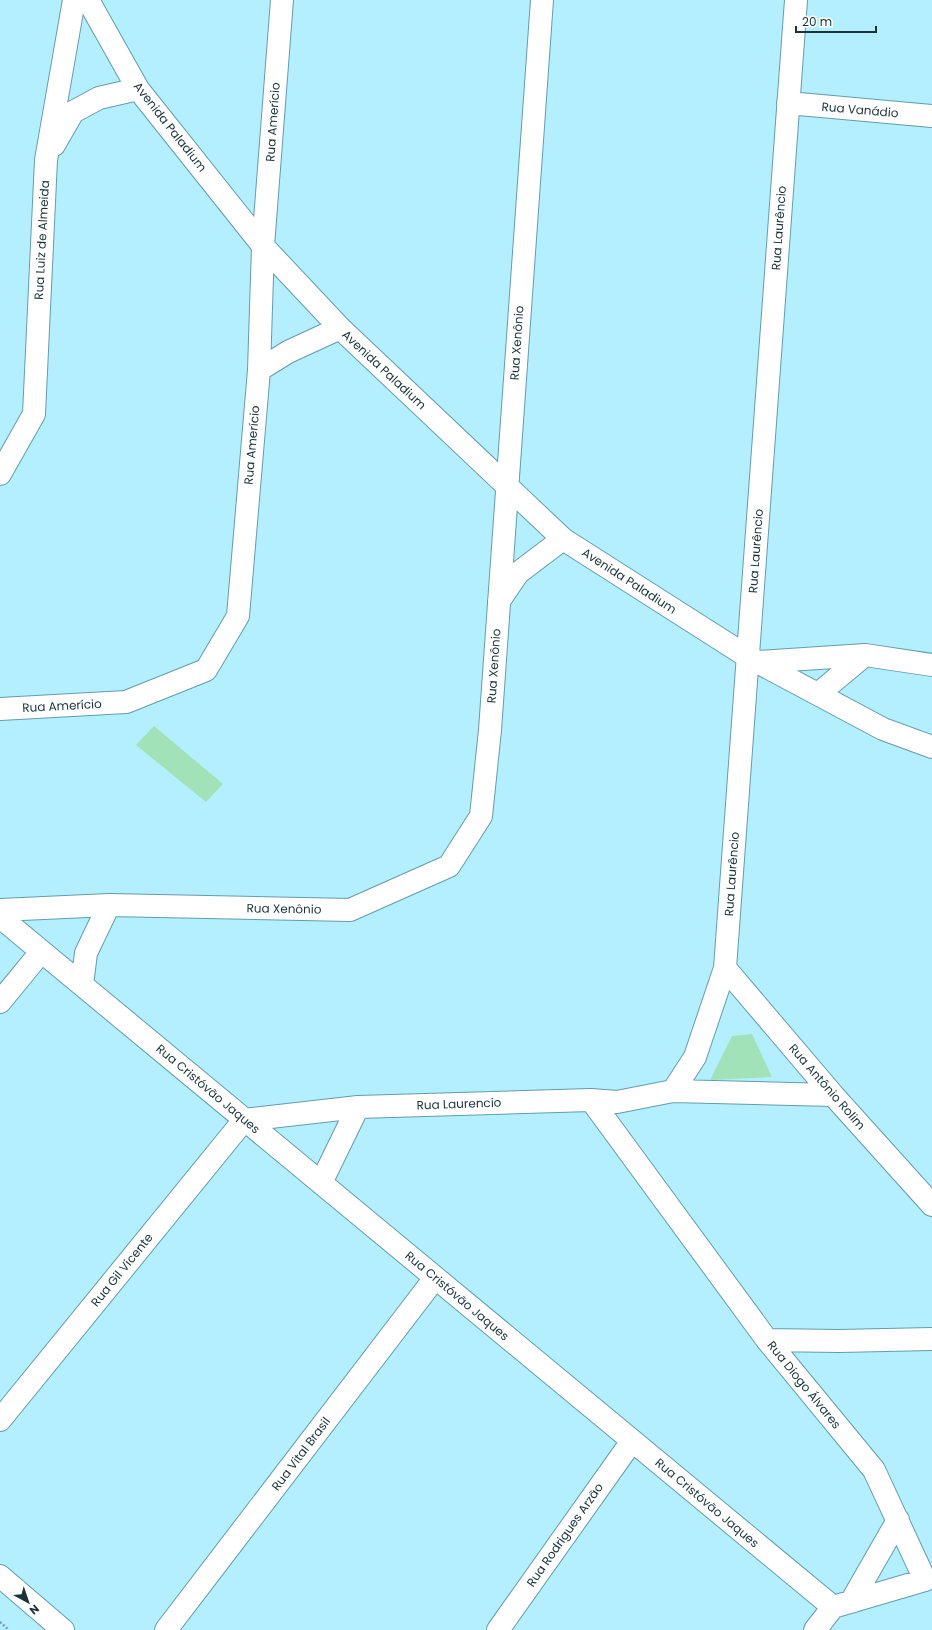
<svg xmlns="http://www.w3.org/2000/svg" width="932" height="1630" font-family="Poppins,sans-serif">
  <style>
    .green { fill: #a1e2b8 }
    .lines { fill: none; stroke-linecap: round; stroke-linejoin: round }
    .minor-casing { stroke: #649cab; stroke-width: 24 }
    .path { stroke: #75a1ad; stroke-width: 2.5; stroke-dasharray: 2 2; stroke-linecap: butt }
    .minor { stroke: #fff; stroke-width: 22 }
    .labels { text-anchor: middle; stroke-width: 3; stroke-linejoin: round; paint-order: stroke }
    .street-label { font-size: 12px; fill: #1a3238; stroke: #fff }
  </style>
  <rect width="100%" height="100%" fill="#b4efff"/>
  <path class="green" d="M154 726 223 784 206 802 136 745Z
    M752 1034 772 1077 710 1080 732 1036Z"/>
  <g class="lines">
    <g class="minor-casing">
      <path id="minor" d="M88 0 138 89 263 246 340 328 563 539 748 657 883 729 932 747
        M788 103 932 116
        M54 145 73 112 99 98 138 89
        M259 370 288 352 340 328
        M0 474 34 414 46 160 74 0
        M499 601 518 573 563 539
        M757 662 865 655 932 665
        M818 694 865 655
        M0 709 126 702 206 670 238 616 259 370 263 246 282 0
        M0 910 109 905 350 910 449 866 481 816 490 730 542 0
        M0 917 833 1607
        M725 968 833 1095 932 1205
        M82 985 86 953 109 905
        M0 1002 41 952
        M673 1091 695 1057 725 968 796 0
        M591 1100 767 1340 874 1470 925 1580 833 1607 815 1630
        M321 1183 358 1107
        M767 1340 839 1341 932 1339
        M0 1420 244 1120 358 1107 591 1100 617 1102 673 1091 833 1095
        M0 1576 63 1630
        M851 1602 898 1520
        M166 1630 435 1278
        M498 1630 632 1441"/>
    </g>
    <path class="path" d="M0 1622 9 1630"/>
    <use href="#minor" class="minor"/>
  </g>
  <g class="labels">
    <g class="street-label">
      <text transform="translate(860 110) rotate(5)" y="4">Rua Vanádio</text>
      <text transform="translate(273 122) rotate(-86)" y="4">Rua Amerício</text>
      <text transform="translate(170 127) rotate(52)" y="4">Avenida Paladium</text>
      <text transform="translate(779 228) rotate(-86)" y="4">Rua Laurêncio</text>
      <text transform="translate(42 240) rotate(-87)" y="4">Rua Luiz de Almeida</text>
      <text transform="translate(517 343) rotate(-86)" y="4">Rua Xenônio</text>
      <text transform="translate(384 370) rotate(43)" y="4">Avenida Paladium</text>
      <text transform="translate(252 445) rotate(-85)" y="4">Rua Amerício</text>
      <text transform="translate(756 551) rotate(-86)" y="4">Rua Laurêncio</text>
      <text transform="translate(629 581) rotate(33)" y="4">Avenida Paladium</text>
      <text transform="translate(494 666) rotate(-86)" y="4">Rua Xenônio</text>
      <text transform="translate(62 706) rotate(-3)" y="4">Rua Amerício</text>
      <text transform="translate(732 874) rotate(-86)" y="4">Rua Laurêncio</text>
      <text transform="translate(284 909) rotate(1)" y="4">Rua Xenônio</text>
      <text transform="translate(827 1087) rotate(49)" y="4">Rua Antônio Rolim</text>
      <text transform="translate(208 1089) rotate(40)" y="4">Rua Cristóvão Jaques</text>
      <text transform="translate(459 1104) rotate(-2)" y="4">Rua Laurencio</text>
      <text transform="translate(122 1270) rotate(-51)" y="4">Rua Gil Vicente</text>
      <text transform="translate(457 1296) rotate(40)" y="4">Rua Cristóvão Jaques</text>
      <text transform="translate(804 1385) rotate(51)" y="4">Rua Diogo Álvares</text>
      <text transform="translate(301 1454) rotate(-53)" y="4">Rua Vital Brasil</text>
      <text transform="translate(707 1503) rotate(40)" y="4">Rua Cristóvão Jaques</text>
      <text transform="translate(565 1535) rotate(-55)" y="4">Rua Rodrigues Arzão</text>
    </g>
  </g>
  <g transform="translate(28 1602) rotate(140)" stroke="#ffffff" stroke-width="3" paint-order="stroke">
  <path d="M0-3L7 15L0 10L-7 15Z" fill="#1a3238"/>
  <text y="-6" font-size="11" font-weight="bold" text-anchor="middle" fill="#1a3238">N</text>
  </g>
  <path d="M796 26v6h80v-6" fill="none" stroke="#1a3238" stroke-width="2"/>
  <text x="802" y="26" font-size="12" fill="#1a3238" stroke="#ffffff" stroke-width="3" paint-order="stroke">20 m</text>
</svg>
